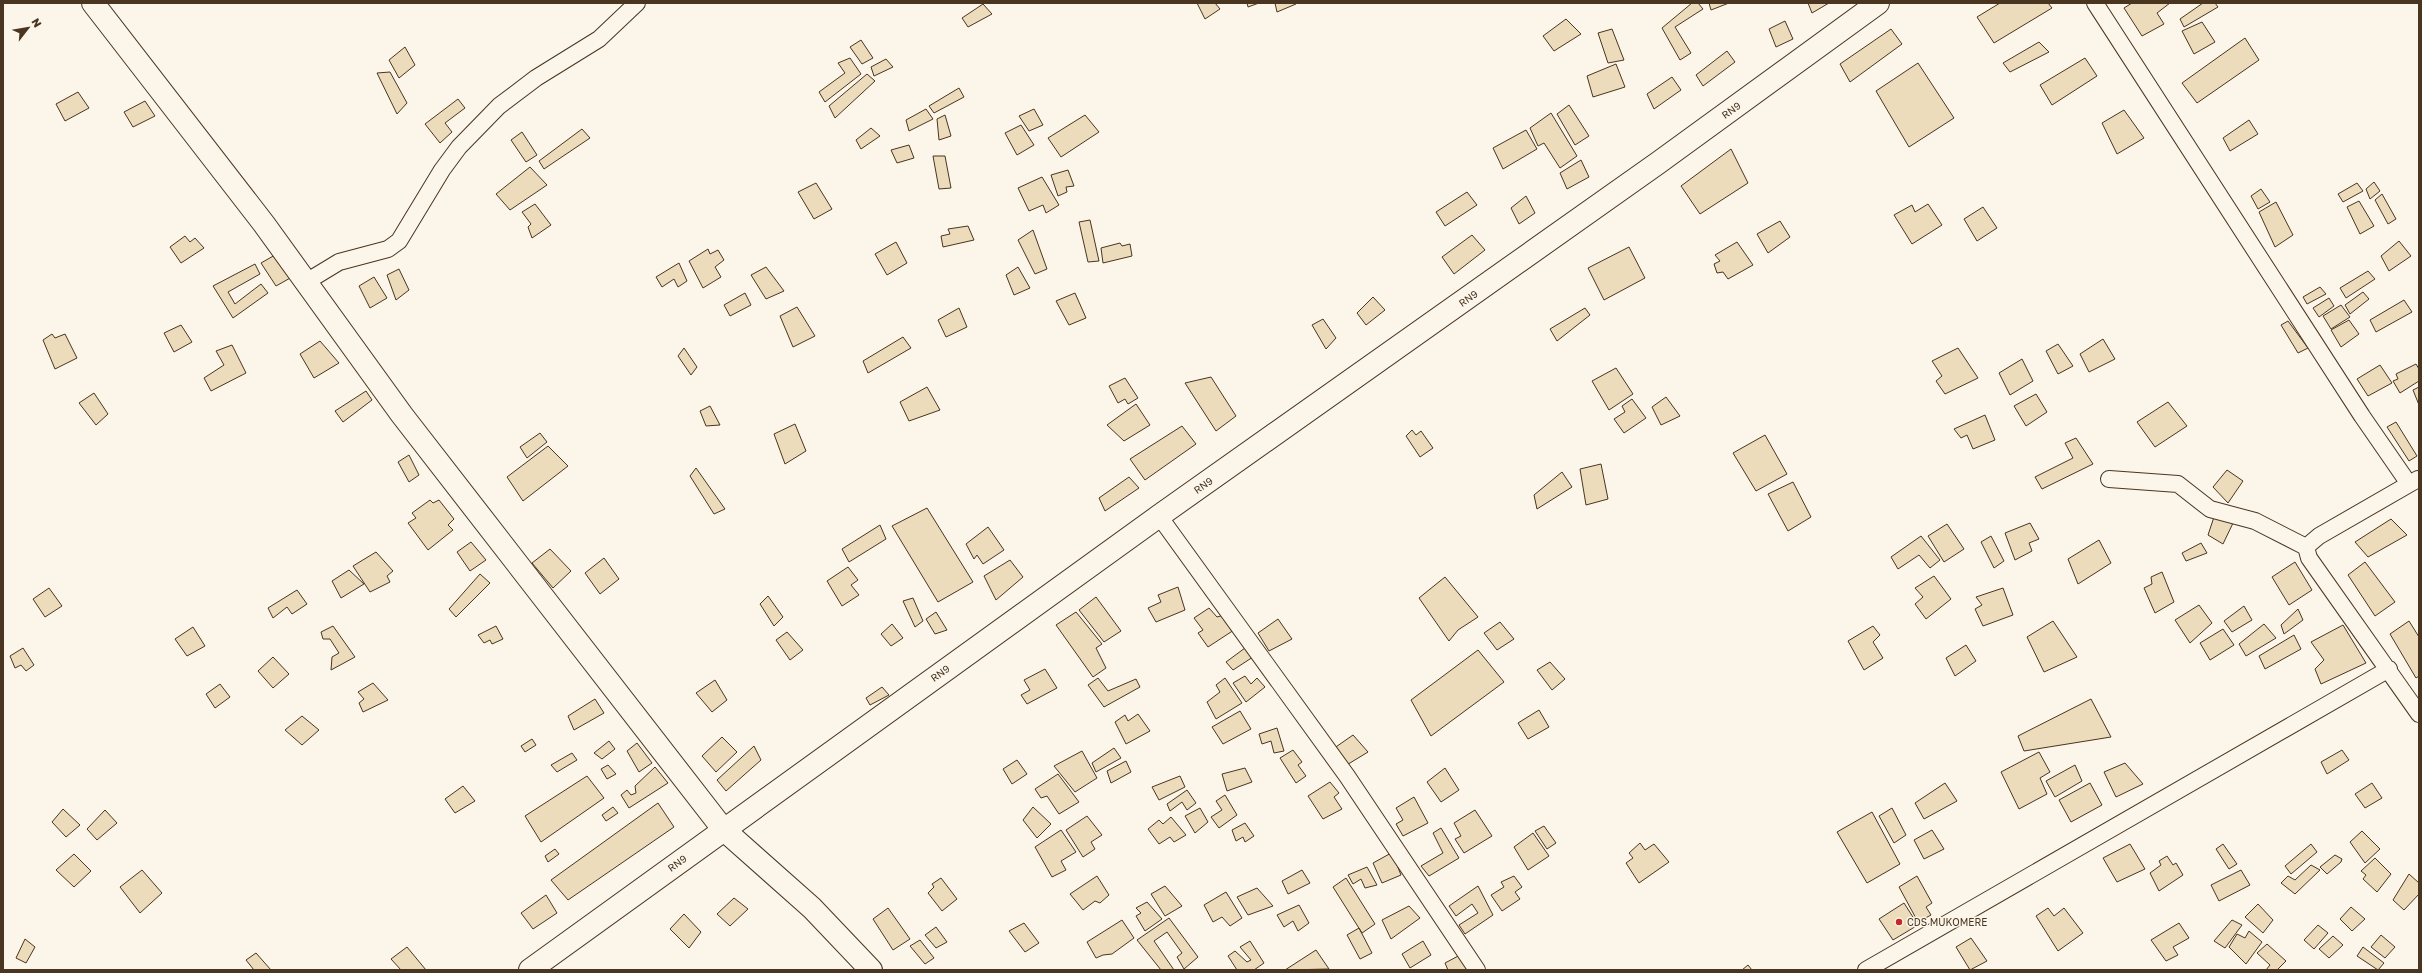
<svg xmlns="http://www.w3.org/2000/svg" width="2422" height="973" font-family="'Golos Text',sans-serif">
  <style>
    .building { fill: #ecdcbc; stroke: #4a3520 }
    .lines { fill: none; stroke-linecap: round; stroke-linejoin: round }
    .street-casing { stroke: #4a3520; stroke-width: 18 }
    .secondary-casing { stroke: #4a3520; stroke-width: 24 }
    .primary-casing { stroke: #4a3520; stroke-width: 24 }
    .street { stroke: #fbf6e9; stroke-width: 16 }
    .secondary { stroke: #fbf6e9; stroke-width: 22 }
    .primary { stroke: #fbf6e9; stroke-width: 22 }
    .poi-dot { fill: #c62828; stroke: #fbf6e9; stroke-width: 1.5 }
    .labels { text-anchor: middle; stroke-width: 3; stroke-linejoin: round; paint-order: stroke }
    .street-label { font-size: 10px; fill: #4a3520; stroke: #fbf6e9 }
    .poi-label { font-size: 10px; fill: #4a3520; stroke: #fbf6e9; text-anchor: start }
  </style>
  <rect width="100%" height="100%" fill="#fbf6e9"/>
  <path class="building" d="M1197 3H1215L1220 9 1205 19Z
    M1247 3H1259L1248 7Z
    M1275 3H1296V4L1277 12Z
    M1692 3H1698L1703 9 1675 27 1691 53 1680 60 1662 28Z
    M1709 3H1729L1711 10Z
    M1808 3H1829L1812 13Z
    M2000 3H2048L2052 8 1994 43 1977 17Z
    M2132 3H2170L2157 13 2164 24 2142 36 2124 8Z
    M2203 3H2215L2218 7 2184 27 2180 19Z
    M983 4 992 14 968 27 962 18Z
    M1566 19 1581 34 1554 51 1543 36Z
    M1785 21 1793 39 1776 47 1769 29Z
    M2202 22 2215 42 2194 54 2182 31Z
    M1612 29 1624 60 1608 63 1598 33Z
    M1891 29 1902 44 1850 82 1840 64Z
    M2245 38 2259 60 2197 103 2182 83Z
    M861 40 873 58 862 64 850 47Z
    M2039 42 2049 52 2010 72 2003 63Z
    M405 47 415 65 399 78 389 60Z
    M1727 51 1735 62 1703 86 1696 75Z
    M850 58 861 74 825 102 819 92 845 73 838 63Z
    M2085 58 2097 76 2052 105 2040 85Z
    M886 59 893 67 874 76 871 67Z
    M1918 63 1954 118 1909 147 1876 91Z
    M1616 64 1625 87 1593 97 1587 76Z
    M390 72 407 103 397 114 377 73Z
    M867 74 875 81 835 118 829 106Z
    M1672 77 1681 90 1654 109 1647 94Z
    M959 88 964 97 934 113 929 106Z
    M78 92 89 108 65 121 56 104Z
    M458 99 465 108 445 123 452 132 440 143 425 124Z
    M145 101 155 116 133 127 124 112Z
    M1569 105 1589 136 1575 145 1557 114Z
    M926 109 933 119 909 131 906 120Z
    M1034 109 1043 125 1029 131 1019 116Z
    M2124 110 2144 138 2117 154 2102 123Z
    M1551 113 1577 156 1560 168 1544 143 1538 146 1530 128Z
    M945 115 951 136 939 140 937 119Z
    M1085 115 1099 132 1061 157 1048 138Z
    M2249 120 2258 134 2230 151 2223 138Z
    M1021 125 1034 145 1017 155 1005 133Z
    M871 128 880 136 861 149 856 140Z
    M582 129 590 138 544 169 539 161Z
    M1526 130 1537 149 1503 169 1493 148Z
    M522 132 537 155 526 162 511 140Z
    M909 145 914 158 897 163 891 150Z
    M1731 149 1748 183 1700 214 1681 186Z
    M933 156H945L951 188 939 189Z
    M1581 160 1589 177 1567 189 1560 173Z
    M530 167 547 185 510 210 496 194Z
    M1068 170 1074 186 1066 187 1067 192 1058 196 1051 175Z
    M1042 177 1059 205 1046 213 1043 205 1029 211 1018 188Z
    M2374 182 2380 191 2370 199 2366 189Z
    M816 183 832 209 814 219 798 192Z
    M2357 183 2363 191 2343 202 2338 194Z
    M2261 189 2270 202 2258 209 2251 196Z
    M1467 192 1477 205 1445 226 1436 212Z
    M2382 194 2396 219 2388 224 2375 200Z
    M1526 196 1535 213 1519 224 1511 208Z
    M2359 201 2374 226 2360 234 2347 207Z
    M2276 202 2293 235 2275 247 2259 212Z
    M535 204 551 225 532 238 528 227 531 224 522 212Z
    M1928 204 1942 225 1912 244 1894 215 1912 205 1915 212Z
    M1983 207 1997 228 1977 241 1964 219Z
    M1090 220 1099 261 1088 262 1079 222Z
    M1780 221 1790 237 1768 253 1757 234Z
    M968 226 974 240 943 247 941 236 950 234 948 229Z
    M1033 230 1047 269 1035 274 1018 240Z
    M1472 235 1485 250 1454 274 1442 257Z
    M185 236 190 242 195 238 204 248 181 263 170 247Z
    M2399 241 2411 256 2389 271 2381 256Z
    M896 242 907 263 887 275 875 254Z
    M1737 242 1753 265 1728 279 1723 272 1717 273 1714 264 1720 261 1715 255Z
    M1120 243 1122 246 1130 244 1132 256 1103 263 1101 248Z
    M1629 247 1645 278 1604 300 1588 268Z
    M708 249 710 254 718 250 724 260 715 267 721 277 703 288 689 261Z
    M275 255 292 277 276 286 261 263Z
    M679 263 687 281 678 287 674 279 662 287 656 277Z
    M255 264 260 274 228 292 235 304 261 284 268 293 233 318 213 286Z
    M766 267 784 291 766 299 751 275Z
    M1018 267 1030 288 1014 295 1006 275Z
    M399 269 409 290 396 300 387 275Z
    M2368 271 2375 279 2346 298 2340 288Z
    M374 277 387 298 370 308 359 286Z
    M2320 287 2326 294 2307 304 2303 297Z
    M2363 292 2369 299 2350 314 2345 305Z
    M745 293 751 305 730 316 724 305Z
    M1075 293 1086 318 1069 325 1056 301Z
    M1373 297 1385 310 1366 325 1357 313Z
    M2329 298 2334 306 2319 317 2313 308Z
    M2404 300 2412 312 2376 332 2370 320Z
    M2341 305 2350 317 2331 329 2323 316Z
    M797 307 815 336 793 347 780 316Z
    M959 308 967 327 946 337 938 320Z
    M1585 308 1590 315 1557 341 1550 329Z
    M1323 319 1336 338 1326 349 1312 325Z
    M2349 320 2359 334 2341 347 2331 330Z
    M2288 321 2308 348 2298 353 2281 325Z
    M181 325 192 342 174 352 164 333Z
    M52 334 55 338 65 334 77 358 55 369 43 340Z
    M903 337 911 348 868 373 863 361Z
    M2103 339 2115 359 2089 372 2080 354Z
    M320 341 339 363 314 378 300 354Z
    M2058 344 2073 366 2058 374 2046 351Z
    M232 345 246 373 211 391 204 378 224 365 216 351Z
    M684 348 697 367 691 375 678 356Z
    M1958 348 1978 378 1945 394 1936 381 1942 376 1932 361Z
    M2022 359 2033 381 2010 395 1999 373Z
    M2416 364 2419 369V381L2400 393 2393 381 2398 379 2396 374Z
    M2380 365 2392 383 2368 396 2357 379Z
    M1616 368 1633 394 1609 410 1592 381Z
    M1211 377 1236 416 1216 431 1185 383Z
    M1125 378 1138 398 1128 404 1125 399 1118 403 1109 386Z
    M927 387 940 410 909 421 900 402Z
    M2419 387V405L2413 390Z
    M366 391 372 400 343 422 335 411Z
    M94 393 108 414 96 425 79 403Z
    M2036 394 2047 412 2026 426 2014 406Z
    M1666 397 1680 416 1661 425 1652 407Z
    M1632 399 1646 418 1624 433 1614 419 1625 412 1622 406Z
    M2168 402 2187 426 2155 447 2137 422Z
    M1136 404 1150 425 1124 441 1107 425Z
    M710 406 720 425 706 426 700 411Z
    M1985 415 1995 440 1973 449 1967 435 1961 438 1954 429Z
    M2396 422 2417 456 2409 461 2387 427Z
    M795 424 806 451 785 464 774 434Z
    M1182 426 1196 444 1145 480 1130 459Z
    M1412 430 1416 435 1421 431 1433 448 1420 457 1406 436Z
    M540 433 547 442 527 458 520 447Z
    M1765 435 1787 474 1756 491 1733 453Z
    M2076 438 2093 464 2042 489 2035 477 2073 458 2065 443Z
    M548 446 568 466 523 501 507 477Z
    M409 455 419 475 409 482 398 462Z
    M1601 464 1608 499 1586 505 1580 469Z
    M696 468 725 509 714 514 690 476Z
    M2227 470 2243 481 2228 503 2213 487Z
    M1562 472 1572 487 1537 509 1534 495Z
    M1129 477 1139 488 1105 511 1099 498Z
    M1793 482 1811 517 1788 531 1768 494Z
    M430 500 433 503 439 500 454 519 448 525 453 530 428 550 408 523 416 518 412 513Z
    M927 508 973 582 938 602 892 526Z
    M2215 514 2234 521 2223 544 2208 535Z
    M2391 519 2407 535 2368 557 2355 542Z
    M2030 523 2039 539 2029 543 2032 551 2015 560 2005 533Z
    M1947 524 1964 549 1944 562 1928 536Z
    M880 525 886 539 849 562 842 549Z
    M988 527 1004 550 983 564 977 555 974 559 966 544Z
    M1921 536 1940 560 1930 568 1919 555 1898 569 1891 557Z
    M1991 536 2004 561 1994 568 1981 542Z
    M2099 540 2111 563 2078 584 2068 559Z
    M471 542 486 560 470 571 457 552Z
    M2201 543 2207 553 2186 561 2182 553Z
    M550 549 571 571 553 588 532 563Z
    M376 552 393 571 387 576 390 582 370 592 353 566Z
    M604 558 619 579 600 594 585 573Z
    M1010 560 1023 577 996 600 984 576Z
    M2295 562 2312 590 2289 605 2272 577Z
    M2365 562 2395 602 2375 616 2348 575Z
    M848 567 858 580 851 585 859 595 842 606 827 581Z
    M349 570 364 584 341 598 332 581Z
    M2162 572 2174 602 2155 613 2144 588 2152 584 2151 577Z
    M480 574 490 583 456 617 449 609Z
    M1934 576 1951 599 1926 619 1915 604 1923 597 1915 588Z
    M1445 577 1478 617 1458 630 1449 641 1419 598Z
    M1178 587 1185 610 1156 622 1148 608 1161 602 1158 595Z
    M49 588 62 606 45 617 33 599Z
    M2003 588 2013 615 1983 626 1975 609 1982 605 1976 597Z
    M297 590 307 604 292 614 287 607 273 618 268 608Z
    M768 596 783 617 774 626 760 604Z
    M1096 597 1121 631 1104 642 1079 610Z
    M913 598 923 621 915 627 903 601Z
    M2199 605 2212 623 2190 643 2175 620Z
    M2244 606 2252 620 2232 632 2224 621Z
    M1209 608 1217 617 1224 615 1234 630 1208 647 1198 633 1203 630 1194 618Z
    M2298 609 2303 620 2284 634 2281 625Z
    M936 612 947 630 935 634 926 619Z
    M1076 612 1102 644 1096 648 1106 668 1093 677 1056 625Z
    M1278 619 1292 639 1269 651 1258 633Z
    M2053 621 2077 657 2044 672 2027 637Z
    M2409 621 2419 637V676L2416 678 2390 634Z
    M1500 622 1514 639 1497 650 1484 633Z
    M892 624 903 638 891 646 881 634Z
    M2264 624 2276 638 2246 656 2239 644Z
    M2343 625 2366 663 2321 684 2315 669 2324 660 2311 642Z
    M333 626 355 657 331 670 332 657 339 653 330 639H323L321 632Z
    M496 626 503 639 492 644 490 640 484 643 478 635Z
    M1873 626 1880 635 1873 642 1883 658 1864 670 1848 641Z
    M193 627 205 646 187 656 175 639Z
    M2223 629 2234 645 2210 660 2200 643Z
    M787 632 803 650 790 660 776 640Z
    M2294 635 2301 649 2265 669 2259 656Z
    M1966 645 1976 661 1955 676 1946 658Z
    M23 648 34 665 26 671 21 665 15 668 10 656Z
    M1245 648 1253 657 1233 670 1226 662Z
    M1478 650 1504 682 1431 736 1411 700Z
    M273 657 289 674 273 688 258 671Z
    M1550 662 1565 679 1552 690 1537 670Z
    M1045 669 1057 688 1027 704 1021 695 1030 690 1024 680Z
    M1245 676 1251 684 1257 678 1265 687 1246 702 1233 683Z
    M1098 678 1108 691 1136 679 1140 687 1104 707 1088 685Z
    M1225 678 1242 703 1216 719 1207 702 1220 692 1216 685Z
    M715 680 727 700 712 712 696 693Z
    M373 683 388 700 363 712 359 703 364 699 358 692Z
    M220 684 230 697 215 708 206 694Z
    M882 687 889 695 870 705 866 698Z
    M595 699 604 713 574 730 568 716Z
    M2091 699 2111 737 2024 751 2018 736Z
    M1539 710 1549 727 1528 739 1518 723Z
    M1240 711 1251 729 1223 744 1212 727Z
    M1138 714 1150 731 1126 744 1115 722 1125 715 1128 721Z
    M302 716 319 730 302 745 285 730Z
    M1277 728 1284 751 1274 753 1271 741 1262 744 1259 734Z
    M1353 735 1368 752 1345 766 1333 749Z
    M722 737 737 752 716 772 702 756Z
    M532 739 536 745 525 752 521 746Z
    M609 741 615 749 602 759 594 753Z
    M637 743 652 763 639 772 627 751Z
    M754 746 761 760 726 791 717 780Z
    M1114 748 1121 758 1096 772 1092 763Z
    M1293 750 1302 762 1298 765 1306 776 1296 783 1280 758Z
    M2342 750 2349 760 2327 774 2321 762Z
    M1082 751 1097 778 1075 792 1054 766Z
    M2039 752 2050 772 2040 778 2047 794 2019 809 2001 772Z
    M572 753 577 760 557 772 551 765Z
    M1017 760 1027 774 1012 784 1003 769Z
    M1126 761 1131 772 1111 783 1107 771Z
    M2125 763 2143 784 2116 797 2104 772Z
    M608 765 616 774 607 779 601 769Z
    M2075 765 2082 781 2055 797 2046 781Z
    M655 767 668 783 629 808 621 795 627 790 631 795 636 793 635 786Z
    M1245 768 1252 782 1227 791 1222 774Z
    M1445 768 1459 790 1441 802 1427 782Z
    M1058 774 1079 802 1059 814 1047 796 1041 798 1035 789Z
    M587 776 604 798 541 842 525 816Z
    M1180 776 1185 787 1159 800 1152 787Z
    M1330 782 1339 793 1334 797 1342 809 1323 819 1308 796Z
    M1945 783 1957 801 1924 819 1915 803Z
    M2090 783 2102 805 2071 822 2059 800Z
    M2372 783 2382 798 2365 808 2355 794Z
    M463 786 475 801 455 813 445 799Z
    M1187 790 1196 803 1187 810 1182 802 1170 811 1167 804Z
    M1225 795 1237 815 1219 828 1211 817 1222 810 1216 801Z
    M1414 797 1428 823 1403 836 1396 824 1403 820 1396 808Z
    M658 803 674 827 568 900 551 880Z
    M613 807 618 813 606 821 602 815Z
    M1033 807 1051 824 1037 838 1023 820Z
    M1200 808 1208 822 1195 833 1185 816Z
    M1892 808 1906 835 1894 843 1879 816Z
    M63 809 80 825 66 837 52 822Z
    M105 810 117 823 97 840 87 829Z
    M1475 810 1492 836 1464 853 1455 839 1461 836 1454 823Z
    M1872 812 1900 864 1867 883 1837 832Z
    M1087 816 1102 835 1091 842 1095 849 1083 857 1066 830Z
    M1171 817 1186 835 1174 842 1170 837 1159 844 1148 829 1159 820 1163 824Z
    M1245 823 1254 836 1245 842 1243 837 1236 841 1232 830Z
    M1544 826 1556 843 1547 849 1535 831Z
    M1441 828 1459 858 1429 876 1421 866 1443 853 1433 833Z
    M1061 830 1076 852 1061 861 1066 870 1052 877 1035 847Z
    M1932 830 1944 849 1924 859 1914 840Z
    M2362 831 2380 849 2365 863 2350 842Z
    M1533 833 1549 856 1528 870 1514 847Z
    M1640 843 1645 850 1654 844 1669 862 1639 883 1626 863 1633 858 1629 853Z
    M2130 844 2145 869 2117 882 2103 858Z
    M2223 844 2237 864 2229 869 2216 849Z
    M2311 844 2317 852 2291 874 2285 866Z
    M555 849 559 854 548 862 545 856Z
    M1393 852 1402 863 1397 865 1401 875 1382 883 1373 863Z
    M74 854 91 871 74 887 56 870Z
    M2335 855 2342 859 2341 862 2327 874 2320 867Z
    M2167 856 2173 865 2176 863 2183 875 2159 891 2150 873 2161 865 2159 861Z
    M2375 858 2391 874 2377 892 2363 879 2366 875 2361 871Z
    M2311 865 2320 870 2295 894 2281 883 2288 876 2295 880Z
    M1367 867 1377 885 1365 888 1361 879 1353 884 1348 875Z
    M142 870 162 893 140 913 120 887Z
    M1302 870 1310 883 1288 894 1282 881Z
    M2241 870 2250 885 2219 901 2211 885Z
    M2409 874 2419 883V894L2404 910 2393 900Z
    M1097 876 1109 895 1100 903 1095 901 1083 910 1070 894Z
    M1514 876 1522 887 1515 892 1520 899 1502 911 1491 895 1504 887 1501 882Z
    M1917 876 1932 903 1926 907 1931 915 1918 922 1899 887Z
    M941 878 957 899 942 911 928 893 934 887 932 884Z
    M1346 878 1375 924 1362 933 1333 887Z
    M1165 886 1182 906 1165 916 1151 894Z
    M1478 886 1493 915 1465 934 1459 925 1478 913 1472 904 1456 916 1449 906Z
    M1257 888 1273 906 1248 915 1237 897Z
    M1226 892 1242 918 1230 926 1222 917 1213 922 1204 905Z
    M546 895 557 913 533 929 521 913Z
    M734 898 748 909 730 926 717 914Z
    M1147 902 1162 919 1145 931 1136 916 1141 913 1136 908Z
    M1904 903 1918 925 1893 940 1879 919Z
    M2258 904 2273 920 2263 933 2245 917Z
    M1299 905 1309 923 1298 931 1293 921 1284 927 1277 915Z
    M1409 906 1420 918 1391 939 1382 920Z
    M2351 907 2365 919 2352 931 2340 919Z
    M888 908 910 939 893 950 873 919Z
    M2048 908 2054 916 2064 908 2083 933 2058 951 2036 916Z
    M684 914 701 932 689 948 670 929Z
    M1169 918 1198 957 1184 969 1177 957 1182 953 1167 932 1154 941 1174 970H1161L1137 940Z
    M1122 920 1134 938 1112 954 1103 955 1096 958 1087 942Z
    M2232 920 2242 925 2225 948 2214 941Z
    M1024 923 1039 943 1025 952 1009 931Z
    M2179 923 2189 938 2173 947 2178 955 2166 961 2151 940Z
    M2318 925 2328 933 2314 949 2304 940Z
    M936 927 947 942 936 948 925 935Z
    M1359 928 1372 953 1360 959 1347 935Z
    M2249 931 2262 942 2246 964 2229 947 2237 934 2245 938Z
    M2381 935 2395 947 2385 958 2371 947Z
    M2333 936 2343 945 2329 958 2319 949Z
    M1971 938 1987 961 1970 970 1956 947Z
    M25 939 35 947 26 963 16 958Z
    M920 940 934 958 925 964 910 946Z
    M1250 941 1264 963 1254 970H1237L1228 956 1235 951 1247 962 1251 960 1240 947Z
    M1423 941 1431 955 1410 968 1402 954Z
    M2267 944 2286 961 2277 970H2266L2270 965 2257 953Z
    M407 947 426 970H401L391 959Z
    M2363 947 2384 963 2378 970 2357 956Z
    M1316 950 1329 969 1285 970Z
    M256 953 271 970H254L246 960Z
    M1462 954 1474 970H1448L1445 963Z
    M1748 965 1752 970H1742Z"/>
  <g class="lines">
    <g class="street-casing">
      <path id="street" d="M2095 3 2362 416 2409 484
        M306 282 339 262 388 249 399 241 442 170 459 147 499 106 536 78 599 39 637 3
        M2109 479 2178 484 2210 509 2255 521 2306 547
        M2418 479 2319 536 2306 547 2309 558 2419 714
        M1159 516 1347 776 1477 970
        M1866 970 2389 669"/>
    </g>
    <g class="secondary-casing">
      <path id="secondary" d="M93 3 264 224 402 415 723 829 812 908 871 970"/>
    </g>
    <g class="primary-casing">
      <path id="primary" d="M530 970 1159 516 1658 163 1878 3"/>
    </g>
    <use href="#street" class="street"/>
    <use href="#secondary" class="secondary"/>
    <use href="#primary" class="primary"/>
  </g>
  <circle class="poi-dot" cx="1899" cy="922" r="4"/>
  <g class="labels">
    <g class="street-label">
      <text transform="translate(1731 110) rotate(-36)" y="4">RN9</text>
      <text transform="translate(1468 298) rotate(-35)" y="4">RN9</text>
      <text transform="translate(1203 485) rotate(-35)" y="4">RN9</text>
      <text transform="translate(940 673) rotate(-36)" y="4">RN9</text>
      <text transform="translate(677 863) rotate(-36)" y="4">RN9</text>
    </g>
    <g class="poi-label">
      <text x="1907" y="926">CDS MUKOMERE</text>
    </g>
  </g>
  <rect width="2422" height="973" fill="none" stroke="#4a3520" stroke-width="8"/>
  <g transform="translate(28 28) rotate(59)" stroke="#fbf6e9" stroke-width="3" paint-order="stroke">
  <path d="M0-3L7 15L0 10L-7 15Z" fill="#4a3520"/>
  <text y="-6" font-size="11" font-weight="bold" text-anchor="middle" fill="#4a3520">N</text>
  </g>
</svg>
